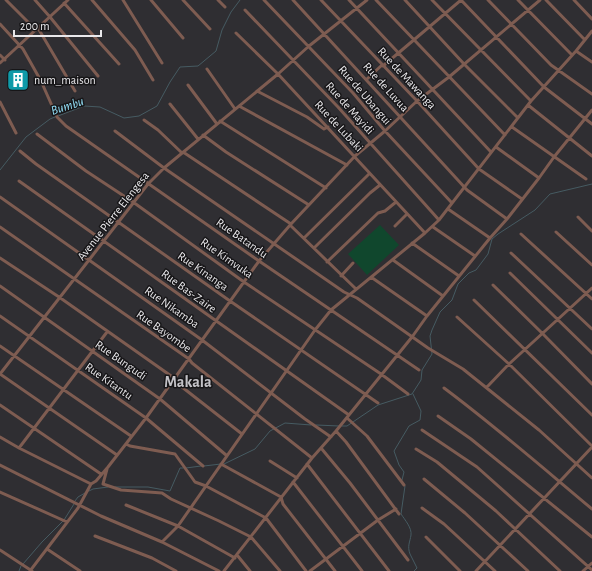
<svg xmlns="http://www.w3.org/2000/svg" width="592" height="571" font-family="'Alegreya Sans',sans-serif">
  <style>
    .green { fill: #10472d }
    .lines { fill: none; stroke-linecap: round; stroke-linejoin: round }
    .stream { stroke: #465b62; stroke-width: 1 }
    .street { stroke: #7e5c51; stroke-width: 3 }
    .labels { text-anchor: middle; stroke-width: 3; stroke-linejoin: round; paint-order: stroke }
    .street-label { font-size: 12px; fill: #e9e8eb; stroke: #171618 }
    .poi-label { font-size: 12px; fill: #e9e8eb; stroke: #171618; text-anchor: start }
    .water-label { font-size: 13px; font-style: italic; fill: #94e1f9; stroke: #171618 }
    .district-label { font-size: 16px; font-weight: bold; fill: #c3c2c7; stroke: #171618 }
  </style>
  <rect width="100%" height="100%" fill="#2f2e32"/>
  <path class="green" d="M380 225 399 245 367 275 348 254Z"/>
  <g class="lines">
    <path class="stream" d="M58 116 84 106 100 107 124 118 139 116 157 106 170 82 180 67 198 66 216 51 222 30 231 12 240 0
      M0 170 26 137 50 119 55 117
      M316 425 339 426
      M342 426H347L378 405 412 394 421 380 422 370 432 354 430 336 432 330 440 312 452 300 458 284 469 273 476 270 488 254 492 239 498 234 535 210 550 194 592 184
      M224 464 255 449 270 431 285 423 311 425
      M204 466 221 464
      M186 468 201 466
      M402 480 404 472 399 465 394 451 409 426 420 420 421 411 413 394
      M405 486 401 514C405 520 412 528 411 535 410 542 407 546 410 554 412 559 415 563 417 568L414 571
      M115 487H148L170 491 180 468H183
      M89 491 93 489 108 487
      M75 501 78 497 85 493
      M23 564 42 542 64 520 74 504
      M19 571 21 566"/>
    <path class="street" d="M6 0 36 30
      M35 0 50 17 98 76
      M92 0 135 50 153 80
      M123 0 162 63
      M151 0 183 38
      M183 0 210 29
      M218 0 225 7
      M264 0 353 93 385 131 452 203
      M293 0 467 190 507 219
      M321 0 417 101 479 169 522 199
      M349 0 491 152
      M376 0 505 135
      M405 0 464 64 518 118
      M432 0 531 101
      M461 0 544 87 592 124
      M488 0 551 65 592 94
      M518 0 572 55
      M546 0 585 40
      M574 0 592 19
      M64 3 119 64
      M245 10 338 107 439 220
      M0 24 23 49 41 81 57 117 66 126 259 261 419 370
      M38 28 75 91
      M236 33 278 74 425 233
      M576 51 592 62
      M0 55 5 60
      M0 63 68 0
      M383 66 461 0
      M207 69 235 109
      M367 79 382 65
      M188 85 217 124
      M257 91 307 117 324 129 328 127
      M0 102 16 133
      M170 104 198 139
      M528 105 592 156
      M239 106 347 165
      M144 120 158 130 182 153
      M220 121 326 188
      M512 127 586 179
      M115 131 164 168 344 292 357 298 428 348 463 369 539 430 592 478
      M37 134 86 171 133 202 244 282 381 374 408 394
      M203 135 226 152 309 205
      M496 147 539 178
      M20 151 36 164 230 301 378 403
      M183 152 291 224
      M19 181 349 415
      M0 197 202 340 305 419 331 437
      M448 209 490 238
      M578 217 592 231
      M290 225 356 289
      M395 226 407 214
      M0 227 189 359 192 363 312 458
      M433 227 475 256
      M556 232 592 265
      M521 234 592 299
      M304 238 369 174
      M412 243 459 276
      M314 248 370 193 380 185
      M511 253 592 329
      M0 258 59 297 174 378
      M393 260 443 296
      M327 262 378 213 385 211 396 202
      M510 273 592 353
      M341 276 353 263
      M371 277 427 316
      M493 285 543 334 592 384
      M0 286 160 399 226 455
      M474 300 592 415
      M0 316 146 418 203 466
      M457 317 509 364 592 446
      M0 346 131 436
      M0 374 89 260 148 184 164 168 278 74 309 46 367 0
      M0 374 117 455
      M173 380 242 434
      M487 387 509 364 592 288
      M444 388C495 426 543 468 592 509
      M0 405 101 474
      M438 416 471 439 592 537
      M347 418 367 436 404 485
      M422 430 477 467 592 570
      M336 431 346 442 399 514
      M0 437 19 448 91 484
      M126 444 130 446 175 454 195 482 206 486 266 518 306 571
      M19 448 107 332
      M321 448 350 483 408 560
      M416 449 437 462 496 511 560 571
      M270 461 297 478
      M221 464 281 497 283 504 335 571
      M307 464 389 571
      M0 465 101 516 162 542 219 571
      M107 469 103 484 121 490 162 493 171 499 219 521 251 537 280 571
      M424 479 465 513 528 571
      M293 482 362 571
      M0 492 67 522
      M126 505 178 526 235 558
      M422 508 444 524 495 571
      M95 536 152 558 176 571
      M426 537 460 571
      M162 542 178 526 315 330 331 310 425 233 439 220 531 101 576 51 592 31
      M47 549 80 571
      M0 550 32 571
      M237 555 250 571
      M30 571 78 508 91 484 96 481 108 467 146 418 259 261 291 224 355 156 385 131 417 101 449 77 540 0
      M224 571 312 458 336 431 412 337 427 316 490 238 507 219 539 178 554 157 592 110
      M310 571 378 520 396 509
      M476 571 592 447
      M583 571 592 563"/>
  </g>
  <defs>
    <g id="building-square" transform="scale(1.15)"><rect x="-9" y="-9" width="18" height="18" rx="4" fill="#0f9aa8" stroke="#171618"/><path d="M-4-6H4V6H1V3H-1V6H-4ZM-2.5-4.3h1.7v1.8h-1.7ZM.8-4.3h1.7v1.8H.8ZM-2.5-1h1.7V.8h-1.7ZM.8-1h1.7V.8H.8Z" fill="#fff"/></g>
  </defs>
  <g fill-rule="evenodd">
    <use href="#building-square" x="18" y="80"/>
  </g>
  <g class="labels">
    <g class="street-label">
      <text transform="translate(407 78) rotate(47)" y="4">Rue de Mawanga</text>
      <text transform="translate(386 87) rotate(48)" y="4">Rue de Luvua</text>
      <text transform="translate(365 95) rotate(49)" y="4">Rue de Ubangui</text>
      <text transform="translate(350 108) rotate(48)" y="4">Rue de Mayidi</text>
      <text transform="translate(339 126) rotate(47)" y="4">Rue de Lubaki</text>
      <text transform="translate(113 216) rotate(-52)" y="4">Avenue Pierre Elengesa</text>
      <text transform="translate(242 238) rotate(35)" y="4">Rue Batandu</text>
      <text transform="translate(227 258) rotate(35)" y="4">Rue Kimvuka</text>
      <text transform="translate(203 271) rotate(35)" y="4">Rue Kinanga</text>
      <text transform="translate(189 291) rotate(36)" y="4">Rue Bas-Zaire</text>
      <text transform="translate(172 307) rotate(35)" y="4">Rue Nikamba</text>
      <text transform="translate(164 331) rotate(35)" y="4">Rue Bayombe</text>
      <text transform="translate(121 360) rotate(35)" y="4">Rue Bungudi</text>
      <text transform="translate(109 381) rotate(35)" y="4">Rue Kitantu</text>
    </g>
    <g class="poi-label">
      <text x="34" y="84">num_maison</text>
    </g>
    <g class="water-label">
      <text transform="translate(67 105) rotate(-18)" y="5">Bumbu</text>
    </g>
    <g class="district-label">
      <text x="188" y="387">Makala</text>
    </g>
  </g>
  <path d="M14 30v6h87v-6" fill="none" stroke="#e9e8eb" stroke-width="2"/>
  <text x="20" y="30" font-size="12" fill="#e9e8eb" stroke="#171618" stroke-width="3" paint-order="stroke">200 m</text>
</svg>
